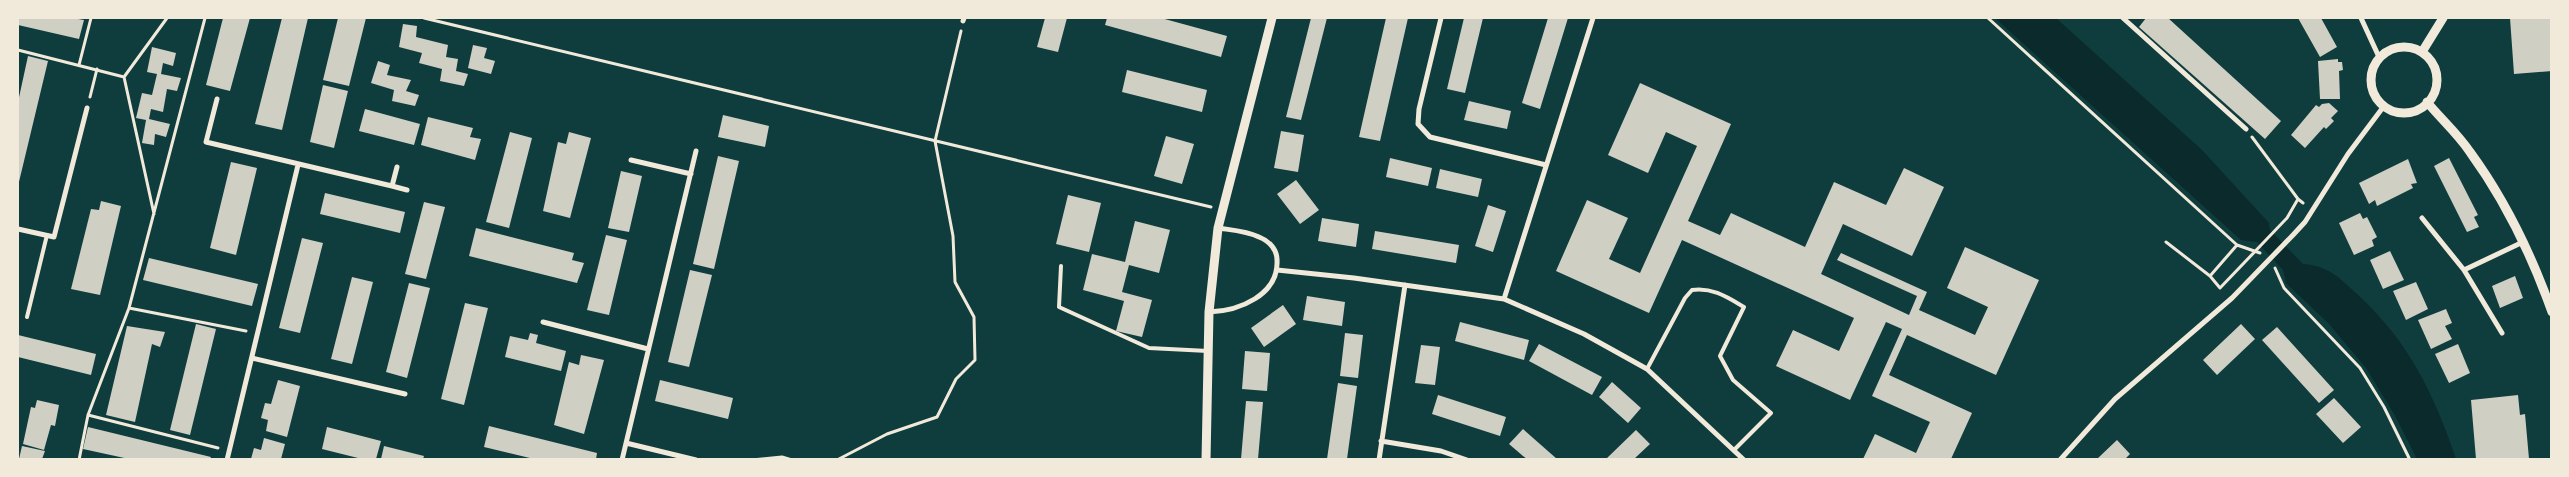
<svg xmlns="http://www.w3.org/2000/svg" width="2569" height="477" font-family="Manrope,sans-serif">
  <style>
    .water { fill: #0a2a2b }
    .building { fill: #cfcfc3 }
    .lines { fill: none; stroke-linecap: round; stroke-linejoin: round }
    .path { stroke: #f1e9da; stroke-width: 3 }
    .service { stroke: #f1e9da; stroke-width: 4 }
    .minor { stroke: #f1e9da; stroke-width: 5 }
    .tertiary { stroke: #f1e9da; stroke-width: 9 }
  </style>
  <rect width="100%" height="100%" fill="#0f3d3e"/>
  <path class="water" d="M1995 18H2056L2202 150 2269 223 2270 230 2303 264C2330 266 2339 278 2358 295 2409 342 2434 394 2456 459H2417L2394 414 2366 368 2329 324 2286 283 2283 270 2257 242 2241 240Z"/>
  <path class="building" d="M18 18H72L84 20 79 39 18 25Z
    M223 18H250L230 91 206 85Z
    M282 18H308L282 130 255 124Z
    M338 18H366L349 86 323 80Z
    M1045 18H1067L1058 52 1037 47Z
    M1107 18H1161L1227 36 1221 57 1105 25Z
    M1311 18H1327L1301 120 1286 117Z
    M1386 18H1408L1380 141 1359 137Z
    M1464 18H1483L1465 93 1447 89Z
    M1548 18H1568L1540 109 1522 103Z
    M2146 18H2168L2281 121 2265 139 2139 27Z
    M2298 18H2321L2337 47 2320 57Z
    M2510 18H2552V71L2514 74Z
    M403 24 417 26 416 37 448 45 446 57 458 59 456 71 468 74 464 86 440 81 442 69 419 63 422 53 399 47Z
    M473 45 487 48 484 58 495 61 491 74 468 68Z
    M152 47 176 53 173 66 163 63 161 74 181 78 177 91 167 89 163 112 151 109 149 119 170 124 166 137 155 134 154 145 142 143 146 120 136 118 142 93 152 95 157 74 147 72Z
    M28 56 48 61 18 186V102Z
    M2338 59V62H2342L2343 70 2339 71 2340 99H2320L2318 61Z
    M378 61 390 65 387 75 411 80 406 91 419 95 415 106 392 101 394 90 371 83Z
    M1127 70 1207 90 1202 112 1122 92Z
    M1640 83 1731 124 1688 221 1720 235 1731 213 1805 247 1834 182 1886 205 1904 168 1944 187 1912 256 1843 224 1821 274 1909 315 1917 296 1837 260 1841 253 1927 292 1919 310 1975 335 1988 307 1947 288 1965 247 2039 280 1996 375 1907 335 1889 375 1972 413 1951 459H1863L1875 434 1916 453 1930 422 1872 396 1902 329 1886 322 1850 400 1776 366 1793 330 1839 351 1854 318 1682 240 1649 313 1556 271 1587 200 1628 218 1609 259 1640 273 1697 146 1666 132 1648 173 1608 155Z
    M323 85 348 91 334 148 310 142Z
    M1469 101 1511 111 1507 129 1464 120Z
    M2329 103 2338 111 2331 118 2334 121 2326 129 2324 127 2305 148 2291 135 2316 105 2319 107 2322 104Z
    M365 109 420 124 414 145 359 131Z
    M723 115 769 126 765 147 718 137Z
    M428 117 473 128 470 137 481 139 475 160 421 145Z
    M1281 131 1304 135 1298 172 1274 168Z
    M510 132 532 138 509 228 486 222Z
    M569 132 591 138 570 218 543 211 558 142 566 144Z
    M1166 136 1194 144 1182 184 1154 176Z
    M718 156 739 161 714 269 693 264Z
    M1390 158 1432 168 1428 186 1386 177Z
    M2449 158 2478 215 2474 217 2479 227 2467 232 2434 166Z
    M2408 159 2417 183 2411 184 2413 188 2377 206 2375 200 2369 204 2359 183Z
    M231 162 257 168 236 255 210 248Z
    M1440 169 1482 179 1478 197 1436 188Z
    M621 171 642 176 629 232 608 228Z
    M1296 180 1319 210 1300 224 1277 194Z
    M325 193 405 212 400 233 320 214Z
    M1068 195 1101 203 1089 252 1056 244Z
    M101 201 121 206 100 295 71 289 91 209 99 210Z
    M424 202 445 207 426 279 405 274Z
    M1488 205 1506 211 1493 252 1475 246Z
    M2360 213 2363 219 2367 217 2377 237 2372 240 2374 246 2354 255 2339 223Z
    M1322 218 1359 224 1356 247 1318 241Z
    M1135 221 1170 230 1159 273 1129 265 1122 292 1152 300 1142 337 1116 331 1124 301 1083 290 1092 254 1125 262Z
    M476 228 574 253 572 260 584 263 577 283 469 256Z
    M1375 231 1459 245 1456 263 1372 249Z
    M606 235 627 240 609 315 587 310Z
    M302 238 323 243 300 333 279 328Z
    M2390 251 2404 280 2383 289 2370 260Z
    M149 258 258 284 252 306 143 280Z
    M690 270 712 275 689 367 668 362Z
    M2515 276 2523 298 2500 308 2492 286Z
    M352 277 373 282 352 364 331 359Z
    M2416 282 2428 309 2406 320 2393 291Z
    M409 283 430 288 407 378 386 372Z
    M1307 296 1345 302 1342 326 1303 320Z
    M465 303 488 308 464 405 441 399Z
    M1283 305 1296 324 1264 347 1251 328Z
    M2446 309 2452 323 2445 326 2452 339 2431 349 2418 320Z
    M1460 322 1529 340 1524 360 1455 341Z
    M196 324 216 329 190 435 170 430Z
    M2241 324 2255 339 2217 375 2203 360Z
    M127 326 165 332 160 347 152 344 135 422 106 415Z
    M2277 327 2334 390 2319 403 2262 340Z
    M530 333 538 335 536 343 566 351 561 371 505 357 510 336 528 340Z
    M1345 333 1363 335 1358 378 1340 376Z
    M18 335 96 354 91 375 18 357Z
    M1539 344 1602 377 1592 395 1529 361Z
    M2458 344 2470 373 2449 383 2435 354Z
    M1421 345 1440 347 1435 385 1415 383Z
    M1245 351 1270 353 1267 391 1242 389Z
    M581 355 604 360 584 434 554 425 569 362 579 365Z
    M278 380 300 386 287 437 266 431 268 420 261 418 265 403 271 404Z
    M660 380 733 398 728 419 655 401Z
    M1612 382 1641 408 1628 423 1599 397Z
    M1338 383 1357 386 1347 459H1327Z
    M1438 395 1506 417 1500 436 1432 414Z
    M2518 395 2520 415 2525 414 2529 459H2476L2471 400Z
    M2334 398 2361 427 2343 443 2316 414Z
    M37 400 59 405 55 426 51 425 44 450 23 444 31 407 35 408Z
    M1246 401 1263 402 1258 459H1241Z
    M489 426 597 453 596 459H534L484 447Z
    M88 427 211 457 210 459H129L83 449Z
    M327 427 381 441 376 459H362L322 449Z
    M1523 429 1549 452 1557 459H1527L1523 456 1509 444Z
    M1636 430 1650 444 1634 459H1606Z
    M264 438 285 444 281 459H251L254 448 261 450Z
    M2117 440 2130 454 2125 459H2097Z
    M22 446 45 451 42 459H19Z
    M384 446 424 456 423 459H381Z"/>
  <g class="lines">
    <path class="path" d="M424 18 1211 207
      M1988 18 2237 245 2260 253
      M18 50 124 77 154 214
      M79 65 91 18
      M124 77 167 18
      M90 97 97 69
      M2252 137 2298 199 2303 203
      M2166 242 2210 276 2220 288
      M2275 268 2284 288 2360 368 2384 407 2410 460
      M2210 276 2237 245
      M2220 288 2287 218 2298 199
      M129 308 246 331
      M88 415 218 448
      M79 460 88 415 129 308 205 18
      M752 460 782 457 792 460
      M837 460 887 434 937 417 956 379 975 360 974 317 955 282 953 236 935 141 961 31"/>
    <path class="service" d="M1061 266 1059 307 1149 348 1208 351
      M27 317 47 235
      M1647 369 1685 298 1692 290C1712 287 1727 297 1744 307L1720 356 1733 380 1771 413 1735 449"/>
    <path class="minor" d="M1441 18 1419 109 1418 124 1430 137 1546 165
      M2123 18 2246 129
      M2361 18 2379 57
      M963 21 964 18
      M217 99 206 142 392 186
      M631 160 691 174
      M397 167 392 186 407 190
      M2422 218 2464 270 2502 333
      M18 229 54 237 87 108
      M1277 270 1354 278 1504 299 1584 334 1647 369 1744 460
      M2464 270 2523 242
      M1504 299 1593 18
      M1209 312C1239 311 1279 295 1277 260 1277 249 1269 241 1259 237 1247 231 1231 230 1218 228
      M543 322 648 349
      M252 358 405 394
      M1381 441 1441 451 1467 460
      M626 443 696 460
      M227 460 298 165
      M622 460 696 151
      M1379 460 1405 285
      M2060 460 2115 399 2232 298 2293 235 2305 222 2348 154 2384 106"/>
    <path class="tertiary" d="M2371 80a33 33 0 1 1 66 0a33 33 0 1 1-66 0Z
      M2422 52 2443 18
      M2427 102C2441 119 2458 134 2470 152 2505 200 2532 256 2552 312
      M1206 460 1209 312 1218 228 1272 18"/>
  </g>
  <rect width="2569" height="477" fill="none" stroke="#f1e9da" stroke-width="38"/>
</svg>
